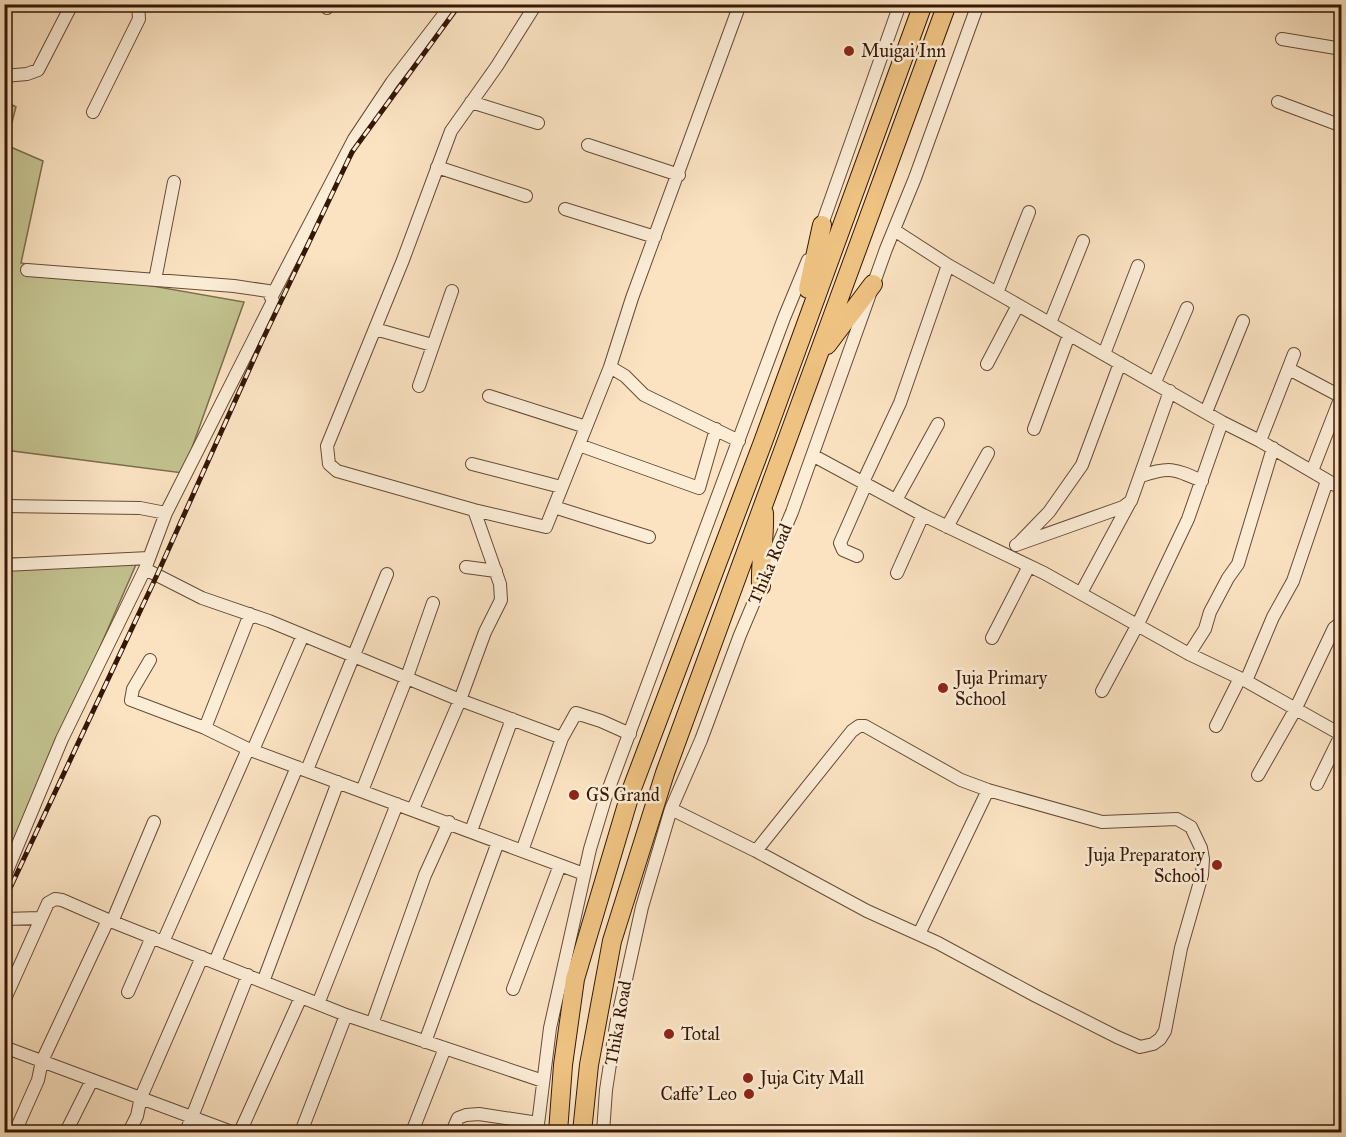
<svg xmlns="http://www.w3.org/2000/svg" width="1346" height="1137" font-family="'IM FELL Great Primer',serif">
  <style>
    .green { fill: #c3c390; stroke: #7c6d4b; stroke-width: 1.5 }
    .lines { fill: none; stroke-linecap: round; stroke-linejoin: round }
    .minor-casing { stroke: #664a35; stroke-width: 14 }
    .highway-casing { stroke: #351706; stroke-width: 20 }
    .minor { stroke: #fcedd7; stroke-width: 12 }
    .highway { stroke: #eec281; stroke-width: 18 }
    .rail-casing { stroke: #351706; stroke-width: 5 }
    .rail { stroke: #fcedd7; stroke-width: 3; stroke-dasharray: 9; stroke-linecap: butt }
    .poi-dot { fill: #8f2418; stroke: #fcedd7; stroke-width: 2 }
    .labels { text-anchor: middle; stroke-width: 5; stroke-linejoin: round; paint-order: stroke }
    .poi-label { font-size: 18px; fill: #351706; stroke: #fcedd7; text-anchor: start }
    .street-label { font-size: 18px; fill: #351706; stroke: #fcedd7 }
  </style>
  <rect width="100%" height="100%" fill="#fbe3c2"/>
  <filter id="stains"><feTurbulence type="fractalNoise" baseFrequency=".00333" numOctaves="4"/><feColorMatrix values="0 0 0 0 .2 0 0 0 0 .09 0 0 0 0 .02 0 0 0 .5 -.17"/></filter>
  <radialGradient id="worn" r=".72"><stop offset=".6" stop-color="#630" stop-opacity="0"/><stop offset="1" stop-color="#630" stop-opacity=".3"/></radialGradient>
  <path class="green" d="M5 101 16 107 6 145 43 161 21 263 244 302 183 473 5 450Z
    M5 558 138 560 5 865Z"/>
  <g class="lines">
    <g class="minor-casing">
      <path id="minor" d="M536 4 497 66 451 131 403 260 327 446 329 464 337 471 474 510 546 527 610 367
        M327 8 331 4
        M1282 39 1342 49
        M4 76 27 74 38 70 72 4
        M471 102 538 123
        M1278 102 1342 126
        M93 112 139 19 138 4
        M588 145 679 175
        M437 167 526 196
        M565 209 655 237
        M820 230 900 4
        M894 230 948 265 1018 305 1222 422 1260 441 1342 489
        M27 270 234 286 268 291 273 301 166 513
        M155 280 174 182
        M997 293 1029 212
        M272 296 354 139 392 82 452 4
        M1050 323 1083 241
        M375 329 432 345
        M1104 354 1138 266
        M987 364 1018 305
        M1289 369 1340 396
        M1155 382 1187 308
        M419 386 452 291
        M489 396 586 427
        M1206 412 1243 321
        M1034 429 1069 335
        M739 441 644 395 625 376 610 367 632 298 740 4
        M1260 441 1294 354
        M579 445 699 488 716 429
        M814 456 923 515 1044 573 1189 654 1246 681 1342 735
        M472 464 561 487
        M1312 471 1342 394
        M1141 476C1170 466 1175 469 1202 481
        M863 482 900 403 948 265
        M896 500 938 424
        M4 506 140 508 166 513 145 569 62 739 4 878
        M554 507 649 537
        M947 527 988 453
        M1018 544 1049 512 1082 465 1120 363
        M1016 545 1123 507 1131 501 1170 391
        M857 556 843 550 840 543 866 484
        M4 565 149 558
        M466 567 496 571
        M145 569 202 598 269 621 460 700 562 738 576 713 601 721 630 734
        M897 573 923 515
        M1081 593 1130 502
        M992 638 1029 566
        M1189 654 1205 629 1210 612 1228 578 1238 564 1273 448
        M150 660 133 689 131 700 205 728 248 749 584 874
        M1246 681 1273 617 1293 581 1327 481
        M1102 691 1138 624 1188 519 1222 422
        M1216 726 1240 678
        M205 728 250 614
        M253 750 303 635
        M307 770 387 574
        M1258 775 1295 710 1334 628 1342 622
        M1317 784 1341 735
        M362 791 407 677 433 603
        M413 809 460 700 485 632 501 600 500 584 474 510
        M671 809 756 851 867 911 938 943 1036 996 1117 1037 1140 1047 1153 1044 1160 1039 1165 1031 1181 948 1202 875 1203 859 1201 848 1191 827 1177 819 1102 822 988 790 961 780 865 726H859L852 731 756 851
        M471 831 512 719
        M522 851 562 738
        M4 919 40 918
        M112 922 154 822
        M919 934 988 790
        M163 942 248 749
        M215 962 297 767
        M263 982 338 782
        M513 989 560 865
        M128 992 152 937
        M4 1001 48 903 55 899 62 900 108 920 346 1015 543 1081
        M318 1004 397 804
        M372 1024 425 875 449 822
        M425 1042 498 842
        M4 1047 232 1132
        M15 1132 38 1080 42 1061 108 920
        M66 1132 92 1080
        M129 1132 137 1116 141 1097 202 957
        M186 1132 248 975
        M240 1132 301 997
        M301 1132 346 1015
        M412 1132 445 1048
        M452 1132 458 1118 466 1115 479 1114 538 1123
        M537 1132 550 1028 590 849 606 796 784 318 808 260
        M603 1132 606 1090 616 1025 642 907 671 809 701 740 740 635 792 512 886 249 915 178 978 4"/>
    </g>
    <g class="highway-casing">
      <path id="highway" d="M808 289 822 225
        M827 345 873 284
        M761 586C760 562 765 538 764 513
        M558 1132 563 1065 575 979 631 791 763 442 923 4
        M582 1132 589 1065 612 941 665 773 947 4"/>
    </g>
    <use href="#minor" class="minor"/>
    <use href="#highway" class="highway"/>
    <g class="rail-casing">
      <path id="rail" d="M4 901 157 575 262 341 352 152 460 4"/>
    </g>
    <use href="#rail" class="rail"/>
  </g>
  <g class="poi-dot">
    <circle cx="849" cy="51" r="6"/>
    <circle cx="943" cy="688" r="6"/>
    <circle cx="574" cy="795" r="6"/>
    <circle cx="1217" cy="865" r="6"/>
    <circle cx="669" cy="1034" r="6"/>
    <circle cx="748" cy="1078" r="6"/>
    <circle cx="749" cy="1094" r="6"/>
  </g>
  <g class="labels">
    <g class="poi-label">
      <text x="861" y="57">Muigai Inn</text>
      <text x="955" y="684">Juja Primary<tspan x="955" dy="21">School</tspan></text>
      <text x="586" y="801">GS Grand</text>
      <text x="1205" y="861" text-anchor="end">Juja Preparatory<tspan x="1205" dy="21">School</tspan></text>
      <text x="681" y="1040">Total</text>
      <text x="760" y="1084">Juja City Mall</text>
      <text x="737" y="1100" text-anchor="end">Caffe' Leo</text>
    </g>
    <g class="street-label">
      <text transform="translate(770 564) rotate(-67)" y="6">Thika Road</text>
      <text transform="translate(618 1023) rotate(-80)" y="6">Thika Road</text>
    </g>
  </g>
  <rect width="1346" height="1137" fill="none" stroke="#fbe3c2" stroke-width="24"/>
  <rect x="6" y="6" width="1334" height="1125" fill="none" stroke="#351706" stroke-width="3"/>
  <rect x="12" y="12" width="1322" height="1113" fill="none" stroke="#351706" stroke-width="1.5"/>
  <rect width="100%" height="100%" filter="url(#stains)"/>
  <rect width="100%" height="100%" fill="url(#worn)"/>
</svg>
